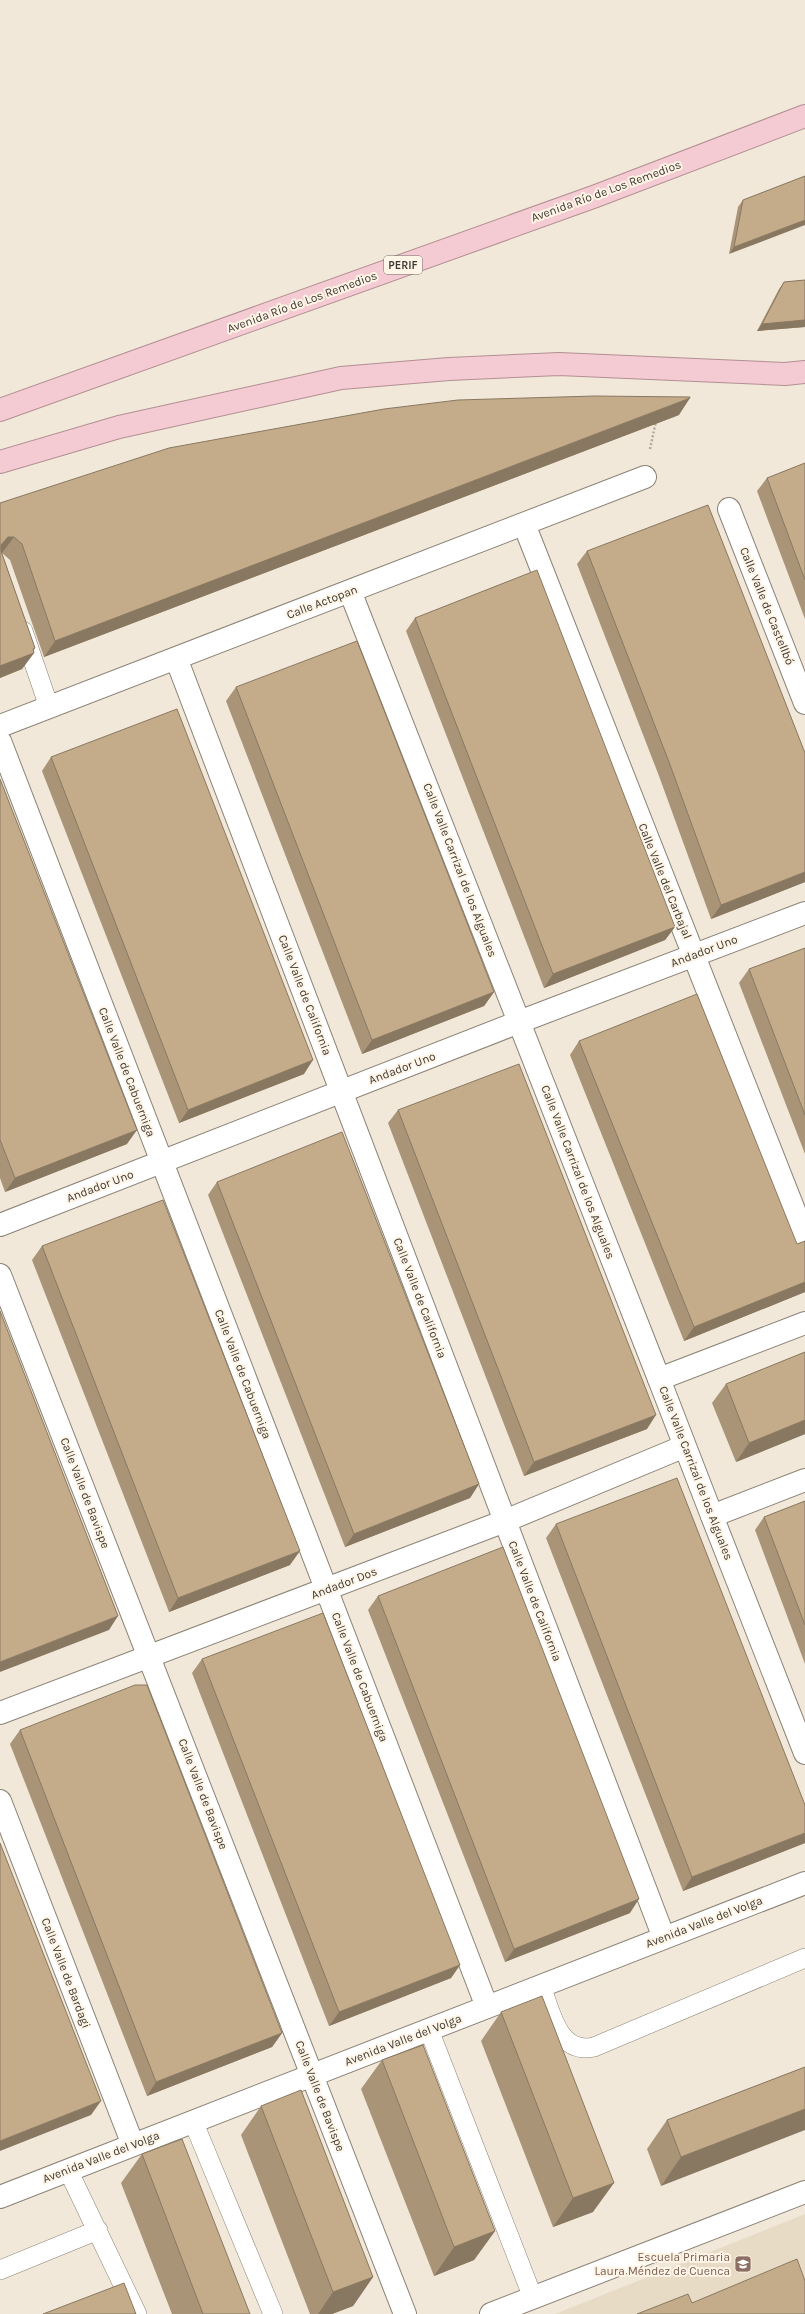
<svg xmlns="http://www.w3.org/2000/svg" width="805" height="2314" font-family="Karla,sans-serif">
  <style>
    .built { fill: #e8dbc6 }
    .lines { fill: none; stroke-linecap: round; stroke-linejoin: round }
    .service-casing { stroke: #8a8275; stroke-width: 20 }
    .pedestrian-casing { stroke: #8a8275; stroke-width: 24 }
    .minor-casing { stroke: #8a8275; stroke-width: 24 }
    .tertiary-casing { stroke: #8a8275; stroke-width: 24 }
    .trunk-casing { stroke: #b28f93; stroke-width: 24 }
    .path { stroke: #afa89c; stroke-width: 2.5; stroke-dasharray: 2 2; stroke-linecap: butt }
    .service { stroke: #fff; stroke-width: 19 }
    .pedestrian { stroke: #fff; stroke-width: 22 }
    .minor { stroke: #fff; stroke-width: 22 }
    .tertiary { stroke: #fff; stroke-width: 22 }
    .trunk { stroke: #f4cbd2; stroke-width: 22 }
    .wall { fill: #a99477 }
    .shaded-wall { fill: #897861 }
    .building { fill: #c4ac8a; stroke: #897861 }
    .labels { text-anchor: middle; stroke-width: 4; stroke-linejoin: round; paint-order: stroke }
    .shield { fill: #fff5e7; stroke: #767169; stroke-width: 1 }
    .shield-label { font-size: 11px; font-weight: bold; fill: #3c3933 }
    .street-label { font-size: 12px; fill: #3c3933; stroke: #fff5e7 }
    .education-label { font-size: 12px; fill: #785e54; stroke: #fff5e7; text-anchor: end }
  </style>
  <rect width="100%" height="100%" fill="#f1e8d9"/>
  <path class="built" d="M805 2214V2314H555Z"/>
  <g class="lines">
    <g class="service-casing">
      <path id="service" d="M23 631 49 707
        M541 1986C551 2012 558 2055 594 2047L805 1958
        M429 2030 533 2298
        M193 2121 273 2314
        M68 2170 137 2314
        M0 2270 98 2230"/>
    </g>
    <g class="pedestrian-casing">
      <path id="pedestrian" d="M0 1225 519 1022 805 913
        M659 1379 712 1516
        M0 1713 505 1521 685 1446"/>
    </g>
    <g class="minor-casing">
      <path id="minor" d="M729 509 805 703
        M524 524 805 1238
        M350 591 659 1379 805 1323
        M176 658 664 1938
        M0 726 645 477
        M0 741 487 2007
        M0 1275 405 2314
        M805 1480 712 1516 805 1753
        M0 1801 133 2145
        M0 2197 805 1883"/>
    </g>
    <g class="tertiary-casing">
      <path id="tertiary" d="M491 2314 805 2192"/>
    </g>
    <g class="trunk-casing">
      <path id="trunk" d="M0 410 596 196 805 116
        M0 462 119 427 341 378 449 369 559 364 785 374 805 372"/>
    </g>
    <path class="path" d="M650 449 656 421"/>
    <use href="#service" class="service"/>
    <use href="#pedestrian" class="pedestrian"/>
    <use href="#minor" class="minor"/>
    <use href="#tertiary" class="tertiary"/>
    <use href="#trunk" class="trunk"/>
  </g>
  <path class="wall" d="M805 176 729 254 738 207 743 200Z
    M805 280V327L757 331 779 289 784 282Z
    M679 415 44 657 10 560 2 553 35 648 33 651 34 653 22 669 0 678V503Z
    M805 463V619L757 491 767 478Z
    M587 551 805 753V882L711 919 659 776 577 564Z
    M415 618 675 927 665 940 544 988 406 631Z
    M236 687 494 992 484 1006 362 1054 226 701Z
    M51 757 304 1074 179 1123 42 771Z
    M0 779 127 1144 5 1192 0 1178Z
    M805 948V1154L739 983 749 969Z
    M579 1041 797 1244 805 1241V1292L684 1341 570 1055Z
    M398 1110 647 1429 524 1476 388 1123Z
    M217 1182 479 1484 470 1498 345 1547 208 1195Z
    M42 1246 290 1565 169 1612 32 1260Z
    M805 1352V1434L736 1462 712 1403 726 1384Z
    M805 1501V1664L755 1530 764 1517Z
    M556 1524 805 1843 683 1891 546 1538Z
    M378 1596 630 1913 505 1962 368 1610Z
    M202 1659 460 1965 451 1978 329 2026 192 1673Z
    M20 1730 282 2033 272 2047 147 2096 10 1744Z
    M501 2012 593 2212 553 2227 481 2041Z
    M382 2060 495 2231 474 2260 434 2276 361 2089Z
    M805 2067 661 2186 647 2149 667 2120Z
    M261 2106 373 2277 353 2306 332 2314H310L241 2135Z
    M142 2154 250 2314H172L121 2183Z"/>
  <path class="shaded-wall" d="M805 220V225L729 254 734 247Z
    M805 320V327L757 331 762 324Z
    M690 398 679 415 44 657 55 641Z
    M8 537H14L2 553 0 554V546Z
    M35 648 31 654 34 653 22 669 0 678V666Z
    M805 872V882L711 919 721 905Z
    M675 927 665 940 544 988 553 974Z
    M494 992 484 1006 362 1054 372 1040Z
    M313 1060 304 1074 179 1123 188 1110Z
    M137 1130 127 1144 5 1192 15 1178Z
    M805 1282V1292L684 1341 694 1327Z
    M656 1415 647 1429 524 1476 534 1462Z
    M805 1420V1434L736 1462 749 1443Z
    M479 1484 470 1498 345 1547 354 1534Z
    M300 1551 290 1565 169 1612 178 1598Z
    M118 1616 109 1630 0 1672V1662Z
    M805 1833V1843L683 1891 692 1877Z
    M639 1899 630 1913 505 1962 514 1949Z
    M460 1965 451 1978 329 2026 339 2012Z
    M282 2033 272 2047 147 2096 156 2082Z
    M101 2101 91 2115 0 2151V2141Z
    M805 2109V2130L661 2186 681 2157Z
    M614 2183 593 2212 553 2227 573 2198Z
    M495 2231 474 2260 434 2276 454 2247Z
    M373 2277 353 2306 332 2314H318L333 2292Z"/>
  <path class="building" d="M805 176V220L734 247 743 200Z
    M805 280V320L762 324 784 282Z
    M595 396 690 397V398L55 641 22 544 14 537H8L1 545V551L35 648 33 649 34 653 0 666V503L169 448 384 409 458 400Z
    M805 463V580L767 478Z
    M708 505 805 753V872L721 905 669 762 587 551Z
    M537 570 675 927 553 974 415 618Z
    M357 641 494 992 372 1040 236 687Z
    M177 709 313 1060 188 1110 51 757Z
    M0 779 137 1130 15 1178 0 1140Z
    M805 948V1115L749 969Z
    M697 994 797 1244 805 1241V1282L694 1327 579 1041Z
    M519 1064 656 1415 534 1462 398 1110Z
    M342 1132 479 1484 354 1534 217 1182Z
    M163 1200 300 1551 178 1598 42 1246Z
    M0 1311 118 1616 0 1662Z
    M805 1352V1420L749 1443 726 1384Z
    M677 1478 805 1805V1833L692 1877 556 1524Z
    M805 1501V1625L764 1517Z
    M503 1547 639 1899 514 1949 378 1596Z
    M323 1613 460 1965 339 2012 202 1659Z
    M135 1685H147L282 2033 156 2082 20 1730Z
    M0 1843 101 2101 0 2141Z
    M542 1996 614 2183 573 2198 501 2012Z
    M423 2045 495 2231 454 2247 382 2060Z
    M805 2067V2109L681 2157 667 2120Z
    M301 2090 373 2277 333 2292 261 2106Z
    M182 2139 250 2314H203L142 2154Z
    M797 2259 805 2281V2314H637L688 2294 692 2303Z
    M124 2283 136 2314H43Z"/>
  <defs>
    <g id="school-square" transform="scale(0.9)"><rect x="-9" y="-9" width="18" height="18" rx="4" fill="#8d6e63" stroke="#fff5e7"/><path d="M0-5L7-2L0 1L-7-2ZM-4 1L0 2.5L4 1V4Q0 6-4 4Z" fill="#fff"/></g>
  </defs>
  <g fill-rule="evenodd">
    <use href="#school-square" x="743" y="2264"/>
  </g>
  <g class="labels">
    <rect class="shield" x="384" y="256" width="38" height="18" rx="3"/>
    <g class="shield-label">
      <text x="403" y="269">PERIF</text>
    </g>
    <g class="street-label">
      <text transform="translate(606 191) rotate(-20)" y="4">Avenida Río de Los Remedios</text>
      <text transform="translate(302 302) rotate(-20)" y="4">Avenida Río de Los Remedios</text>
      <text transform="translate(322 602) rotate(-21)" y="4">Calle Actopan</text>
      <text transform="translate(767 606) rotate(68)" y="4">Calle Valle de Castellbó</text>
      <text transform="translate(460 870) rotate(69)" y="4">Calle Valle Carrizal de los Alguales</text>
      <text transform="translate(665 881) rotate(68)" y="4">Calle Valle del Carbajal</text>
      <text transform="translate(704 951) rotate(-21)" y="4">Andador Uno</text>
      <text transform="translate(305 995) rotate(69)" y="4">Calle Valle de California</text>
      <text transform="translate(402 1068) rotate(-21)" y="4">Andador Uno</text>
      <text transform="translate(127 1072) rotate(69)" y="4">Calle Valle de Cabuerniga</text>
      <text transform="translate(578 1172) rotate(69)" y="4">Calle Valle Carrizal de los Alguales</text>
      <text transform="translate(100 1186) rotate(-21)" y="4">Andador Uno</text>
      <text transform="translate(420 1298) rotate(69)" y="4">Calle Valle de California</text>
      <text transform="translate(243 1374) rotate(69)" y="4">Calle Valle de Cabuerniga</text>
      <text transform="translate(696 1473) rotate(69)" y="4">Calle Valle Carrizal de los Alguales</text>
      <text transform="translate(85 1493) rotate(69)" y="4">Calle Valle de Bavispe</text>
      <text transform="translate(344 1583) rotate(-21)" y="4">Andador Dos</text>
      <text transform="translate(535 1601) rotate(69)" y="4">Calle Valle de California</text>
      <text transform="translate(360 1677) rotate(69)" y="4">Calle Valle de Cabuerniga</text>
      <text transform="translate(203 1794) rotate(69)" y="4">Calle Valle de Bavispe</text>
      <text transform="translate(704 1922) rotate(-21)" y="4">Avenida Valle del Volga</text>
      <text transform="translate(66 1973) rotate(69)" y="4">Calle Valle de Bardagi</text>
      <text transform="translate(403 2040) rotate(-21)" y="4">Avenida Valle del Volga</text>
      <text transform="translate(320 2096) rotate(69)" y="4">Calle Valle de Bavispe</text>
      <text transform="translate(101 2157) rotate(-21)" y="4">Avenida Valle del Volga</text>
    </g>
    <g class="education-label">
      <text x="730" y="2261">Escuela Primaria<tspan x="730" dy="14">Laura Méndez de Cuenca</tspan></text>
    </g>
  </g>
</svg>
